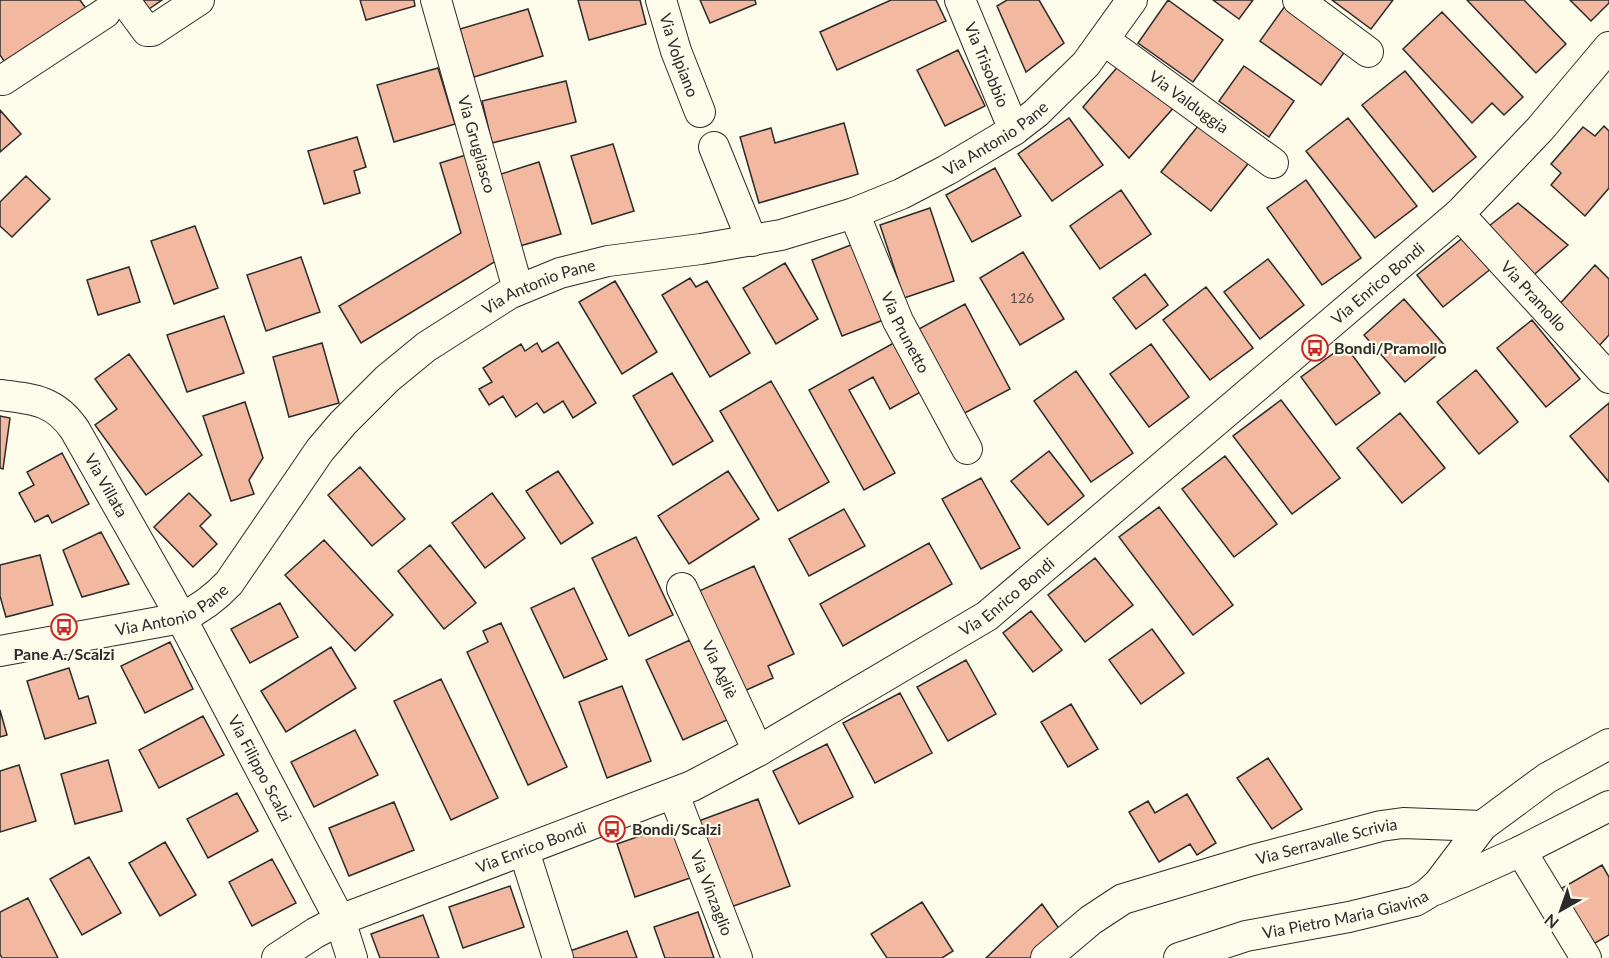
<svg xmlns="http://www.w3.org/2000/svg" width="1609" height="958" font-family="Lato,sans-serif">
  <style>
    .building { fill: #f2b8a0; stroke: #2b2b2b; stroke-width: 1.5 }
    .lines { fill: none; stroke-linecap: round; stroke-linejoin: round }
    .minor-casing { stroke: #2b2b2b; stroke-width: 32 }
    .minor { stroke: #fdfbea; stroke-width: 30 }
    .labels { text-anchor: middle; stroke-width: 4.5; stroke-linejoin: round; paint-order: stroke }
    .number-label { font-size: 14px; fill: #5d4e48 }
    .street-label { font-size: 16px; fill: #2b2b2b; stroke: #fdfbea }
    .poi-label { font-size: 16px; font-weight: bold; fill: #2b2b2b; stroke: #fdfbea; text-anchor: start }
  </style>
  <rect width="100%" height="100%" fill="#fdfbea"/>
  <path class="building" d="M0 0H80L87 10 6 64 0 55Z
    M143 0H162L149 9Z
    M360 0H414L415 6 366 20Z
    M578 0H640L646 24 589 40Z
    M700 0H755L756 4 710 23Z
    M891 0H936L946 21 837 70 820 32Z
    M1007 0H1039L1064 43 1026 72 997 6Z
    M1168 0 1223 40 1193 82 1138 43Z
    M1213 0H1253L1239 19Z
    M1332 0H1393L1371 29Z
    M1467 0H1524L1566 44 1536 73Z
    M1570 0H1609V3L1591 21Z
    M1285 6 1346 50 1321 85 1260 41Z
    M528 9 543 56 474 77 460 29Z
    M1442 12 1523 97 1504 115 1492 103 1472 123 1403 49Z
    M958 50 985 106 945 126 917 70Z
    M1121 63 1176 105 1129 158 1083 107Z
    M1244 66 1294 101 1269 137 1219 101Z
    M438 68 455 124 394 142 377 85Z
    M1405 71 1476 157 1433 192 1362 105Z
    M566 81 576 122 492 143 482 101Z
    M0 110 21 134 0 152Z
    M1069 118 1103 165 1052 201 1018 154Z
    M1348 118 1417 206 1375 238 1306 151Z
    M1202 121 1251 160 1211 211 1161 172Z
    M844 123 858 174 759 203 740 137 771 128 775 143Z
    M1604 126 1609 131V188L1585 216 1551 185 1561 173 1551 164 1583 127 1595 136Z
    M357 137 366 167 354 171 360 193 324 204 308 151Z
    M613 144 634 211 592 224 571 156Z
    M466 155 496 261 361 343 339 306 461 233 440 163Z
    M539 162 561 234 520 246 498 175Z
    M995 168 1021 216 972 242 946 195Z
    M26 176 50 199 12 237 0 226V202Z
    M1306 180 1361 258 1322 285 1267 208Z
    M1121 190 1151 234 1100 269 1070 226Z
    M1518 203 1568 245 1528 280 1484 230Z
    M930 208 954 281 904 298 880 225Z
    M195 226 218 288 174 304 151 241Z
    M1465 236 1492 268 1443 307 1417 275Z
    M856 243 886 319 842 336 812 260Z
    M1023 252 1064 319 1020 345 980 278Z
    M301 257 320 312 266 331 247 275Z
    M1268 259 1304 305 1260 339 1224 292Z
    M785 263 818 319 776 344 743 288Z
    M1595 265 1609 279V335L1598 347 1556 308Z
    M129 267 140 302 98 315 87 280Z
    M1145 274 1168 305 1136 329 1113 298Z
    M690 278 696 287 707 281 750 353 710 377 662 295Z
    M615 281 657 352 622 374 579 302Z
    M1206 287 1253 348 1210 380 1163 320Z
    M1404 299 1446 347 1405 382 1364 335Z
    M965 304 1010 389 963 414 917 330Z
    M224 316 244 373 187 392 167 335Z
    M1532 320 1580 379 1546 407 1497 348Z
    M899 340 926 389 890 409 873 377 849 390 895 473 864 490 809 390Z
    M558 342 596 403 573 418 563 401 544 413 537 403 516 417 503 396 489 405 479 389 492 382 483 368 521 344 525 351 537 343 542 352Z
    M322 343 339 403 289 417 273 357Z
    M1151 344 1189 397 1149 427 1110 374Z
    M1345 345 1380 393 1336 425 1301 377Z
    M129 354 202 455 146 495 95 425 117 409 95 379Z
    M1476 370 1518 422 1479 454 1437 402Z
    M1076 371 1133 453 1091 482 1034 401Z
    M672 373 713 441 673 465 633 396Z
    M771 381 829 482 778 511 720 411Z
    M1281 400 1340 478 1292 514 1233 436Z
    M245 402 263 458 249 480 254 494 231 501 203 416Z
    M1609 403V482L1570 436Z
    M1400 413 1445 468 1402 503 1357 448Z
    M0 416 10 418 3 469 0 468Z
    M1049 451 1084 496 1048 525 1011 481Z
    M62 453 89 504 52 523 48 515 35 522 19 493 34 485 27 472Z
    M1225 456 1277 524 1234 557 1182 489Z
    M360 467 405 519 372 546 328 495Z
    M558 471 593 523 561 544 526 491Z
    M728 471 759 519 689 564 658 516Z
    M981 478 1020 548 981 569 942 499Z
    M189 493 211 515 200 526 217 544 193 567 154 527Z
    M492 493 525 538 485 568 452 523Z
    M1159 507 1233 605 1193 635 1119 537Z
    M844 509 865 546 809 576 789 539Z
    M101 532 129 584 82 597 63 550Z
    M636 537 673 615 629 636 592 558Z
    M324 540 393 615 355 651 285 575Z
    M929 543 952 584 843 646 820 604Z
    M430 545 476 603 444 629 398 571Z
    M40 555 53 605 6 617 0 596V565Z
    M1095 558 1133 605 1085 642 1048 595Z
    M754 566 794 654 768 666 773 678 742 692 697 592Z
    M574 588 607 659 564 678 531 608Z
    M280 603 298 637 250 663 231 629Z
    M1031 611 1062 650 1033 672 1003 633Z
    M501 623 567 767 528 785 467 652 488 642 483 631Z
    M1152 629 1184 673 1141 704 1109 660Z
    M690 640 727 720 683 740 646 660Z
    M170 642 193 689 145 713 121 666Z
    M331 647 356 688 286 732 261 691Z
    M966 660 996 714 948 741 917 687Z
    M69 668 79 699 88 696 96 723 45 739 27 681Z
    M441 679 498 798 451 820 394 701Z
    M622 686 651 761 607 778 579 702Z
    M900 693 932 753 875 783 843 723Z
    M1071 704 1098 749 1068 767 1041 722Z
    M0 710 7 735 0 737Z
    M203 716 224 755 159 788 139 750Z
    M355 730 378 775 314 807 291 762Z
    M827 744 853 797 799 824 773 771Z
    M1268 758 1302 809 1272 829 1237 778Z
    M108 760 122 811 75 824 61 774Z
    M19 765 36 821 0 832V771Z
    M237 793 258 831 208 858 187 819Z
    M1187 794 1216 843 1197 855 1190 844 1159 862 1129 812 1148 801 1155 813Z
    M758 799 790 886 728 908 696 822Z
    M394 802 414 850 349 876 329 828Z
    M671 825 690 878 635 897 617 844Z
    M165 842 196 895 160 916 129 863Z
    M89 857 121 913 82 935 50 879Z
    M272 859 296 903 252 926 229 882Z
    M1602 865 1609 877V935L1590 946 1557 891Z
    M510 886 524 927 463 948 449 907Z
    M28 898 58 958H2L0 954V912Z
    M922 902 953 951 942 958H887L871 934Z
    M1042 904 1060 930 1030 958H986Z
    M698 912 714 958H665L654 927Z
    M423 915 439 958H380L371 934Z
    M627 931 637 958H573L570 951Z"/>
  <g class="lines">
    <g class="minor-casing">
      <g id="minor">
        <path d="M124 0 147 31H152L199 0"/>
        <path id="s1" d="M436 0 518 289"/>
        <path id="s2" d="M661 0 676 51 700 112"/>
        <path id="s3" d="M960 0 1014 130"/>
        <path d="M1298 0 1368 52"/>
        <path id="s4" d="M1104 40 1273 163"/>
        <path d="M0 79 3 80 105 13"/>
        <path d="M714 147 752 241"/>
        <path id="s5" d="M854 213 898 321 967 449"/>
        <path id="s6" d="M1459 214 1609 378"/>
        <path id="s7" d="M0 395C33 399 55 400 75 430L171 599 340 920 352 958"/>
        <path id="s8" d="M682 588 758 751"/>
        <path id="s9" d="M0 651 181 618C200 609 214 599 229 583L320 450 343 423 387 379 426 347 509 294 560 273 608 261 701 249 781 235 854 213 901 194 947 170 1014 130 1036 113 1086 64 1132 0"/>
        <path id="s10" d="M674 795 737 958"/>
        <path d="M524 851 558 958"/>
        <path d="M1521 851 1586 958"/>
        <path d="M1435 890 1521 851 1609 806"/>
        <path id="s11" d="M277 958 315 933 340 920 692 786 758 751 987 616 1459 214 1540 129 1609 47"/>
        <path id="s12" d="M1046 958 1091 920 1123 899 1253 860 1381 826 1403 823 1482 826 1547 778 1609 744"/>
        <path id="s13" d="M1179 958 1246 936 1349 917 1415 901 1427 894 1439 883 1482 826"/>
      </g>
    </g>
    <use href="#minor" class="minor"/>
  </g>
  <defs>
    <g id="bus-ring" transform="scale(1.35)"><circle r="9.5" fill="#fdfbea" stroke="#c62828" stroke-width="1.5"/><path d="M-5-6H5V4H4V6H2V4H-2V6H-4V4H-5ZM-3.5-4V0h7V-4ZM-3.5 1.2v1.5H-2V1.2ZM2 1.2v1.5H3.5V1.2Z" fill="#c62828"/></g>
  </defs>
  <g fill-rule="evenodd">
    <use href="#bus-ring" x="1315" y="348"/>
    <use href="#bus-ring" x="64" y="627"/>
    <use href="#bus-ring" x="612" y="829"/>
  </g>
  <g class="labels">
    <g class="number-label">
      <text x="1022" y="303">126</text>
    </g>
    <g class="street-label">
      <text dy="6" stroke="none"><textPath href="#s2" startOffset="58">Via Volpiano</textPath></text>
      <text dy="6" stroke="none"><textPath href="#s3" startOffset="70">Via Trisobbio</textPath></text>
      <text dy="6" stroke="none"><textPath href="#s4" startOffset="105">Via Valduggia</textPath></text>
      <text dy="6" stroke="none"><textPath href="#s9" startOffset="1168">Via Antonio Pane</textPath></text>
      <text dy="6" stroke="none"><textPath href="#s1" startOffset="150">Via Grugliasco</textPath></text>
      <text dy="6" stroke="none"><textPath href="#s11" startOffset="1304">Via Enrico Bondi</textPath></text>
      <text dy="6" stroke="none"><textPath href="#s9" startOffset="682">Via Antonio Pane</textPath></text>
      <text dy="6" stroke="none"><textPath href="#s6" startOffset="111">Via Pramollo</textPath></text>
      <text dy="6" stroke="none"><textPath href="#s5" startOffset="130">Via Prunetto</textPath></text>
      <text dy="6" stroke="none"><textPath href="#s7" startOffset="150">Via Villata</textPath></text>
      <text dy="6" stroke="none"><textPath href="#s11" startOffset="818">Via Enrico Bondi</textPath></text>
      <text dy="6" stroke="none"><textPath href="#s9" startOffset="178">Via Antonio Pane</textPath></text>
      <text dy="6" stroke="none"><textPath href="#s8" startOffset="90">Via Agliè</textPath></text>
      <text dy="6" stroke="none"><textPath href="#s7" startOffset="472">Via Filippo Scalzi</textPath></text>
      <text dy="6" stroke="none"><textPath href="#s12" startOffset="309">Via Serravalle Scrivia</textPath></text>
      <text dy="6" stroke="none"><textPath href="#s11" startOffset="278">Via Enrico Bondi</textPath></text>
      <text dy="6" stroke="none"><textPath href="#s10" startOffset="105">Via Vinzaglio</textPath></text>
      <text dy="6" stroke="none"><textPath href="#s13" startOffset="172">Via Pietro Maria Giavina</textPath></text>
    </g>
    <g class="poi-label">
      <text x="1334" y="354">Bondi/Pramollo</text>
      <text x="64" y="660" text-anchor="middle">Pane A./Scalzi</text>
      <text x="632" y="835">Bondi/Scalzi</text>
    </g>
  </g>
  <g transform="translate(1561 910) rotate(220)" stroke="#fdfbea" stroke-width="4.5" paint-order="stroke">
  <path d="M0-4.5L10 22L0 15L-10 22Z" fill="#2b2b2b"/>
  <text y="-9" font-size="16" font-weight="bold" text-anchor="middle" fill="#2b2b2b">N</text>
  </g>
</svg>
